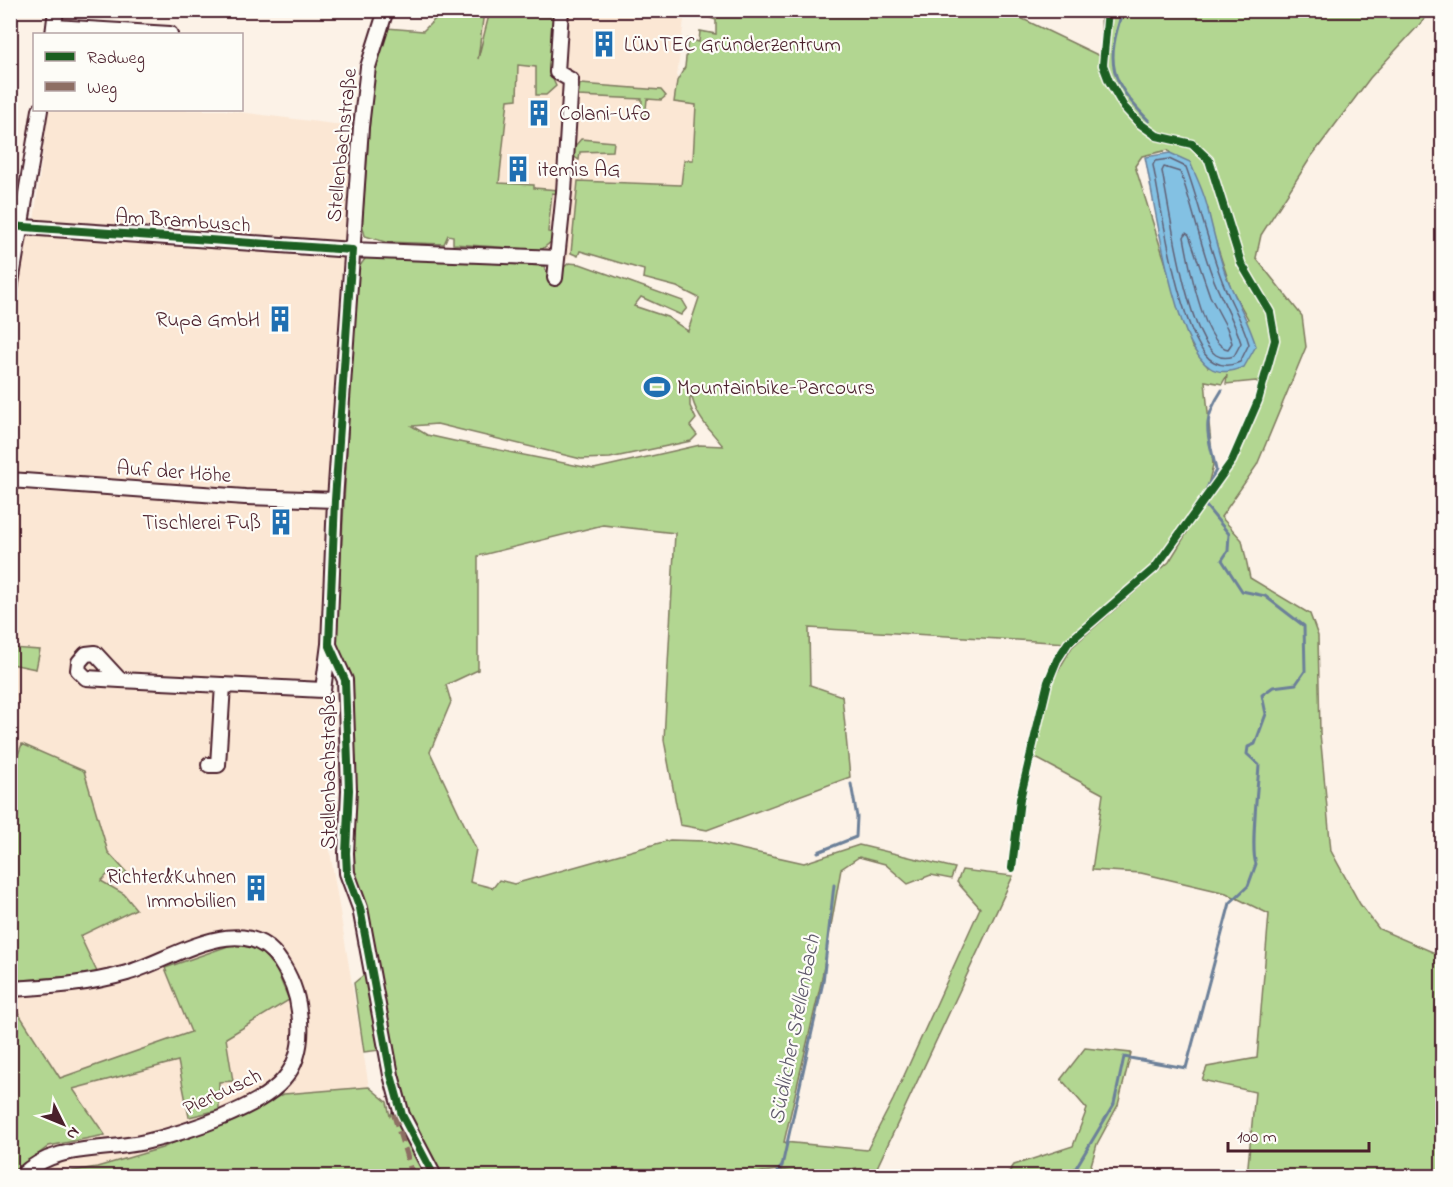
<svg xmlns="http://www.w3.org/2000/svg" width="1453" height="1187" font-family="'Indie Flower',sans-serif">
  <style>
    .built { fill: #fbe7d4 }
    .green { fill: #b2d691; stroke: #7e7a5e; stroke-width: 1.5; fill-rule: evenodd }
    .water { fill: #83c1e3; stroke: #6c8099; stroke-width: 1.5 }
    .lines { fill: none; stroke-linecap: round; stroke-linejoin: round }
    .shore { stroke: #616075; stroke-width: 1.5 }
    .stream { stroke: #6c8099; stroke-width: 3 }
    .minor-casing { stroke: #4a1f2b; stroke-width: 18 }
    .minor { stroke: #fdfcf7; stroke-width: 14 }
    .quiet { stroke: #8d6e63; stroke-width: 6; stroke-dasharray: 12 6; stroke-linecap: butt }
    .cycleway-casing { stroke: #fdfcf7; stroke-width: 11 }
    .cycleway { stroke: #1b5e20; stroke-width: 8 }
    .labels { text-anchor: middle; stroke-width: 4.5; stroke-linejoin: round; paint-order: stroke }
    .poi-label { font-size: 21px; fill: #4a1f2b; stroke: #fdfcf7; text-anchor: start }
    .street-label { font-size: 21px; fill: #4a1f2b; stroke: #fdfcf7 }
    .water-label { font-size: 22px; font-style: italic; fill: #5e586b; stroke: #fdfcf7 }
  </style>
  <rect width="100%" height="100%" fill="#fcf2e7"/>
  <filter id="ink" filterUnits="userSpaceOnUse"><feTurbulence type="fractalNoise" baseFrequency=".0167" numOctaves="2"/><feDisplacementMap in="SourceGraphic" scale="12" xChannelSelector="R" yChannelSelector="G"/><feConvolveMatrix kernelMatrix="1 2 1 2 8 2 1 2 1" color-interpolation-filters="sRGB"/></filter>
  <g filter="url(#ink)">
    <path class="built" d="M484 11H685L674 101 696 105 693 161 681 185 578 181 571 253 564 265 454 259 461 239Z
      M48 110H224L350 126 326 827 369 1087 284 1094 162 1148 97 1167 41 1176H10V224L34 221Z"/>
    <path class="green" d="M443 11H484L478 59 490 11H553L551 75 556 86 546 95H536V67L518 65 517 99 508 100 499 183 534 185V188L559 190 560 194 552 193 548 232 553 233 552 241 541 250 453 244V236L448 235 444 244 385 242 365 236 362 224 374 65 387 28 423 31Z
      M702 11H1006L1102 57 1101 11H1432L1370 78 1311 157 1261 235 1256 258 1302 316 1306 347 1257 465 1221 517 1242 540 1250 578 1310 614 1318 636 1320 733 1331 851 1360 904 1379 929 1442 956V1176H1247L1255 1092 1202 1080 1207 1067 1257 1058 1269 914 1226 893 1141 873 1092 870 1103 794 1034 757 1052 681 1072 647 1169 562 1188 531 1068 643 809 628 810 685 842 696 850 777 707 830 680 825 664 740 675 533 603 525 478 556V670L446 685 451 702 430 752 476 849 470 882 493 888 499 880 514 884 670 840 705 841 804 863 859 845 955 868 951 879 931 875 908 884 885 864 859 857 841 869 821 983 784 1142 867 1150 893 1100 980 908 957 882 962 870 1013 876 873 1176H852L856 1168 819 1176 777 1170 736 1176H41L97 1167 162 1148 284 1094 369 1087 387 1102 390 1116 396 1104 388 1049 364 1052 354 983 366 973 350 849 336 645 357 270 367 256 544 266 550 279 569 263 580 264 683 301 687 308 681 315 641 297 634 306 667 317 688 331 699 298 677 287 643 278 644 270 580 251 578 256 571 253 578 181 681 185 684 160H693L696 105 674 102 677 81 685 67 688 39 699 42 700 31 716 34V20L708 17ZM1168 150 1208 209 1210 225 1231 288 1248 319 1208 367 1192 347 1135 166 1142 156ZM1227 375 1226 384 1256 381 1266 390 1233 463 1208 485 1213 465 1205 381 1222 384ZM690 390C696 418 707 426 723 446L700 445 594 469 454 441 427 435 412 426 437 424 581 459 610 458 691 441 697 435 690 426 696 419 690 406Z
      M580 84 661 90 666 96 661 100 647 99 645 119 641 118 642 99 578 96Z
      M581 139 614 142 613 151 580 152 579 160 573 156 575 146Z
      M11 648 40 650 36 669 11 664Z
      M22 744 84 771 108 852 129 875 110 872 101 881 124 894 136 909 80 936 98 974 11 981V773Z
      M231 945 258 948 276 969 289 1000 226 1038 233 1081 219 1082V1110L189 1117 178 1061 73 1089 105 1135 49 1146 13 1173 10 1167V1000L60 1078 191 1032 165 968Z
      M1085 1048 1131 1053 1118 1105 1097 1144 1088 1176H1006L1014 1165 1073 1146 1087 1109 1061 1079Z"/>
    <path class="water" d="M1170 153 1190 162C1196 177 1205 194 1208 210 1213 231 1218 252 1225 273 1235 298 1248 320 1256 346L1244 367C1233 371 1220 375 1209 367 1174 345 1154 199 1145 157Z"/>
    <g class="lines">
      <path class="shore" d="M1169 159 1186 167C1199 203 1207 239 1220 275 1228 299 1242 319 1249 344L1240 362C1231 366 1223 367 1214 362 1181 346 1160 201 1153 165L1155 161Z
        M1164 167 1180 172C1193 206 1199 241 1212 275 1220 298 1234 319 1241 343L1234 356C1228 358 1222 359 1216 355 1187 336 1169 207 1162 171Z
        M1186 233 1189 235 1210 296 1227 328 1232 343 1228 349C1203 345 1188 259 1184 237Z"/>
      <path class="stream" d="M1123 10C1105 64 1110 81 1149 121
        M818 852 856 837 857 817 851 784
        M774 1176 782 1166 823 982 834 885
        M823 1176 839 1171 846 1176
        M1071 1176 1114 1104 1124 1057 1186 1068 1230 903 1248 886 1256 864C1250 850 1258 785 1259 765L1247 754 1248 747 1255 744 1266 714 1262 695 1273 687 1296 684 1305 671 1304 626 1265 596 1242 591 1222 560 1228 551 1229 534 1201 500 1216 470C1208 432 1200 424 1222 390"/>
      <g class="minor-casing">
        <path id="minor" d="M54 27 170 34
          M53 34 56 10
          M10 226 352 250 557 258
          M555 278 564 192 571 80 557 72 561 10
          M10 289 40 110
          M10 480 245 497 335 500
          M329 645 345 680 349 790 346 853 347 873 360 908 391 1075 402 1115 434 1176
          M120 680 86 678 78 670 79 662 86 654 95 653 120 680 323 690 329 644 335 500 361 127 368 67 386 10
          M209 765H218L223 685
          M10 989C50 987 89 984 127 973 172 960 245 907 280 961 291 977 297 992 299 1011 308 1075 274 1095 223 1117 198 1127 171 1136 145 1142 102 1152 55 1143 21 1176"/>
      </g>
      <use href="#minor" class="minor"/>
      <path class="quiet" d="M394 1114 413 1176"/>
      <g class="cycleway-casing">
        <path id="cycleway" d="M10 226 352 250 335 500 329 644 345 680 349 790 346 853 347 873 360 908 391 1075 402 1115 434 1176
          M1012 868 1020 799 1048 682 1057 660 1068 643 1155 568 1232 461 1258 401 1275 340 1270 312 1241 263 1209 160 1192 144 1157 136 1139 123 1124 107 1109 81 1103 65 1108 10"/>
      </g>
      <use href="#cycleway" class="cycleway"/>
    </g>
  </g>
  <defs>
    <g id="building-bare" transform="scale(2.07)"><path d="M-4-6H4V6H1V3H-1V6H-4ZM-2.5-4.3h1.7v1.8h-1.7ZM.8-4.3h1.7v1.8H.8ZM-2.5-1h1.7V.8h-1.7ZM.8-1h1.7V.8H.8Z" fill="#1f6fb2" stroke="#fdfcf7" stroke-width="2.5" paint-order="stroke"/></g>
    <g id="stadium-bare" transform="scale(2.07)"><path d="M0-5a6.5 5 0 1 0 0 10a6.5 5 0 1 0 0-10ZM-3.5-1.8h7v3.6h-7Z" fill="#1f6fb2" stroke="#fdfcf7" stroke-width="2.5" paint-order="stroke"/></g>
  </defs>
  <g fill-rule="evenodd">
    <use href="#building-bare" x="604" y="44"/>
    <use href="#building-bare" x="539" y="113"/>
    <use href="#building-bare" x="518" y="169"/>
    <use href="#building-bare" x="280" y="319"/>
    <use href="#stadium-bare" x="657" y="387"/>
    <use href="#building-bare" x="281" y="522"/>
    <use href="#building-bare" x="256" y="888"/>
  </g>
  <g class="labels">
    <g class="poi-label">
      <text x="624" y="51">LÜNTEC Gründerzentrum</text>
      <text x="559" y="120">Colani-Ufo</text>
      <text x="538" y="176">itemis AG</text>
      <text x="260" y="326" text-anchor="end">Rupa GmbH</text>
      <text x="677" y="394">Mountainbike-Parcours</text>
      <text x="261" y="529" text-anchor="end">Tischlerei Fuß</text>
      <text x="236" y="883" text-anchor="end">Richter&amp;Kuhnen<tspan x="236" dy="24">Immobilien</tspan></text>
    </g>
    <g class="street-label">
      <text transform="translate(341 145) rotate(-84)" y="7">Stellenbachstraße</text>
      <text transform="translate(183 220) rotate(4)" y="7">Am Brambusch</text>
      <text transform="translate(174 471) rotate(4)" y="7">Auf der Höhe</text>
      <text transform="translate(328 772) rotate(-90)" y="7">Stellenbachstraße</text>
      <text transform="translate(222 1091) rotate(-25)" y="7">Pierbusch</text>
    </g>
    <g class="water-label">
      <text transform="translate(793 1029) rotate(-79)" y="8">Südlicher Stellenbach</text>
    </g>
  </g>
  <rect width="1453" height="1187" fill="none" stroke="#fdfcf7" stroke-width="36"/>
  <rect x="18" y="18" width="1417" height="1151" fill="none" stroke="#4a1f2b" stroke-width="2" filter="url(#ink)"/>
  <rect x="33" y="33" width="210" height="78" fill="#fdfcf7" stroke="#b5a4a5" stroke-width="1.5"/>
  <rect x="45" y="52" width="30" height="9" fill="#1b5e20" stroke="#b5a4a5" stroke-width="1.5"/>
  <text x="87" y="63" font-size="18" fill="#4a1f2b">Radweg</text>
  <rect x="45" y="82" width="30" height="9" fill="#8d6e63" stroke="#b5a4a5" stroke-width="1.5"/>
  <text x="87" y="93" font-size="18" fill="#4a1f2b">Weg</text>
  <g transform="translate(63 1124) rotate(133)" stroke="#fdfcf7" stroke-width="4.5" paint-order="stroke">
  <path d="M0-4.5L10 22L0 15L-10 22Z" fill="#4a1f2b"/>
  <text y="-9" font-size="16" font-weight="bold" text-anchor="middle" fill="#4a1f2b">N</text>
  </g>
  <path d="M1228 1142v9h141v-9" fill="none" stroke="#4a1f2b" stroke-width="3"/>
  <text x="1237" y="1142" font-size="18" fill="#4a1f2b" stroke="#fdfcf7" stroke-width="4.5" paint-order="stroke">100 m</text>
</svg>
